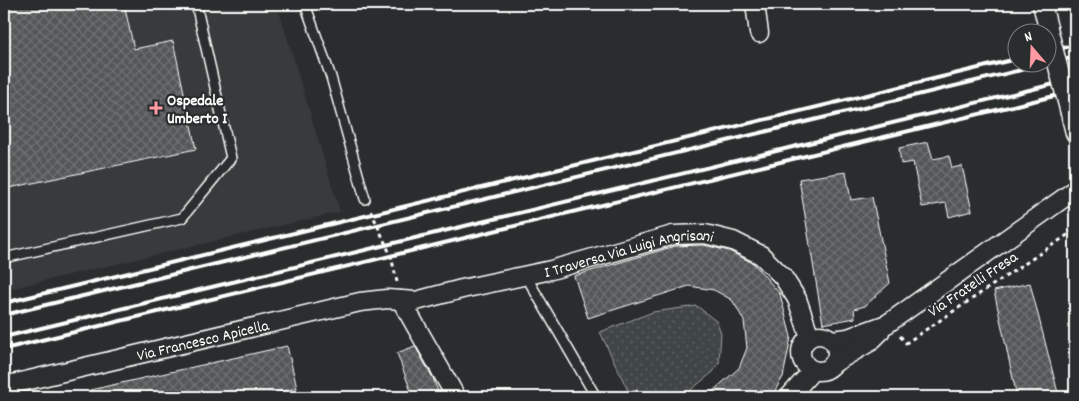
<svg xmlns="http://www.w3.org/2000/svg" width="1079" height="401" font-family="Dekko,sans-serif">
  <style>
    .built { fill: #373a3b }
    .grass { fill: url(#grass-dots); stroke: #a0a2a2 }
    .building { fill: url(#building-cross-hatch); stroke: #fff }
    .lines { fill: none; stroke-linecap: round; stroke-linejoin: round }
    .lane-casing { stroke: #fff; stroke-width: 12 }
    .street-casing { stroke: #fff; stroke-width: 21 }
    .path { stroke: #fff; stroke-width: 3; stroke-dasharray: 4 4; stroke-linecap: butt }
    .lane { stroke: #2a2d2e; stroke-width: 9 }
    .street { stroke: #2a2d2e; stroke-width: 18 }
    .rail { stroke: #fff; stroke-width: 4 }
    .street-bridge-casing { stroke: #fff; stroke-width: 21; stroke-linecap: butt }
    .street-bridge { stroke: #2a2d2e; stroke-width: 18 }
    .poi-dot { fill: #ff9aa2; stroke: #2a2d2e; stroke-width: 2 }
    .labels { text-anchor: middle; stroke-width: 4.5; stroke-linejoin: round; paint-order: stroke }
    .poi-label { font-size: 16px; font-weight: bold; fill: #fff; stroke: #2a2d2e; text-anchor: start }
    .street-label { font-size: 16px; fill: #fff; stroke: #2a2d2e }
  </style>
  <defs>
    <pattern id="grass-dots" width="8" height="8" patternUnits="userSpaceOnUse" patternTransform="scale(1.25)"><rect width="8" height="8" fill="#414445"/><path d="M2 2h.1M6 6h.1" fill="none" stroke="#5e6061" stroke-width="1.8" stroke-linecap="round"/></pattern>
    <pattern id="building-cross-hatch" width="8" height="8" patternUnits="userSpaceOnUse" patternTransform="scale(1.25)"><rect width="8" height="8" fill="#555758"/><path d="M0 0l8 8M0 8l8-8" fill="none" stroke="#6e7071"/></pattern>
  </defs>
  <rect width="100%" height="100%" fill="#2a2d2e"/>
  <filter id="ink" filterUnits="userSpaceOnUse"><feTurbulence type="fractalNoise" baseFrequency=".02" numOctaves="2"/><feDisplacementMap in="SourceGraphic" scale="10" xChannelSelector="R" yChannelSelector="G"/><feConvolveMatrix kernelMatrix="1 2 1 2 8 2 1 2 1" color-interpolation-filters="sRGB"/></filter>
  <g filter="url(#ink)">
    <path class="built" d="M4 4H277L340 212 4 290Z"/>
    <path class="grass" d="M697 306 717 322 721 333 719 363 713 372 682 397H631L600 332 653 312Z"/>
    <path class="building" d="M4 4H124L134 49 173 41 196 149 4 189Z
      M928 142 933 159 949 156 952 168 962 166 972 211 949 217 946 203 922 207 913 162 901 164 899 148Z
      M846 172 851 200 872 197 890 283 865 306 854 309 855 318 823 324 799 179Z
      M704 245 729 251 753 263 780 294 791 337 783 377 771 397H706L739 368 747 348 744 321 737 308 732 300 714 290 689 286 588 318 574 276 675 246Z
      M1030 283 1059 397H1017L994 291Z
      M287 346 297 388 258 397H90V390Z
      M415 346 433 378 440 397H413L397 353Z"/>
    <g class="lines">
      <g class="lane-casing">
        <path id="lane" d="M305 4 331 77 365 199
          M4 258 182 218 231 158 196 4
          M526 276 596 397"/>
      </g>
      <g class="street-casing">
        <g id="street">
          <path d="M755 4 759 33"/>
          <path d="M1042 4 1048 28"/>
          <path d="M1070 113 1075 133"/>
          <path d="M401 300 456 397"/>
          <circle cx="819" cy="353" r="18"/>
          <path d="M833 340 848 338 887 324 1075 190"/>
          <path d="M834 363 870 342 880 332"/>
          <path id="s1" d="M4 386 360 302 387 299 416 301 462 289 551 270 673 235 705 234 733 241 761 255 783 277 797 299 810 337"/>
          <path d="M789 397 813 370"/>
        </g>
      </g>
      <path class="path" d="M371 211 391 256 397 282
        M900 336 906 343 1075 230"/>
      <use href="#lane" class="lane"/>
      <use href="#street" class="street"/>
      <path class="rail" d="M1046 52 1075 45
        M4 303 1016 59
        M4 315 1075 57
        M4 337 1075 79
        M4 349 1075 91"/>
      <g class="street-bridge-casing">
        <path id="street-bridge" d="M1048 28 1070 113"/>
      </g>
      <use href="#street-bridge" class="street-bridge"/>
    </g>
  </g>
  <path class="poi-dot" d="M153.5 100.5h5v5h5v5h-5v5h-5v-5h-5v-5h5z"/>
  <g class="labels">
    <g class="poi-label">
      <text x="167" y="105">Ospedale<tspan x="167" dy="18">Umberto I</tspan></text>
    </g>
    <g class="street-label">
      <text dy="6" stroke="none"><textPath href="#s1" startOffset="641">I Traversa Via Luigi Angrisani</textPath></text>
      <text transform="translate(972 283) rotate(-34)" y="6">Via Fratelli Fresa</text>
      <text dy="6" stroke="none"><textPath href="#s1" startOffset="204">Via Francesco Apicella</textPath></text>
    </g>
  </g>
  <rect width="1079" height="401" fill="none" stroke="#2a2d2e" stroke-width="20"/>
  <rect x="10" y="10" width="1059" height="381" fill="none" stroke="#fff" stroke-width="2" filter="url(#ink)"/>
  <g transform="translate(1032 48) rotate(341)"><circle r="24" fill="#2a2d2e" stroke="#7f8182"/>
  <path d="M0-4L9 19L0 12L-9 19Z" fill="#ff9aa2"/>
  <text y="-8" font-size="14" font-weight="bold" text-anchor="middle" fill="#ffffff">N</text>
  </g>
</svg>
